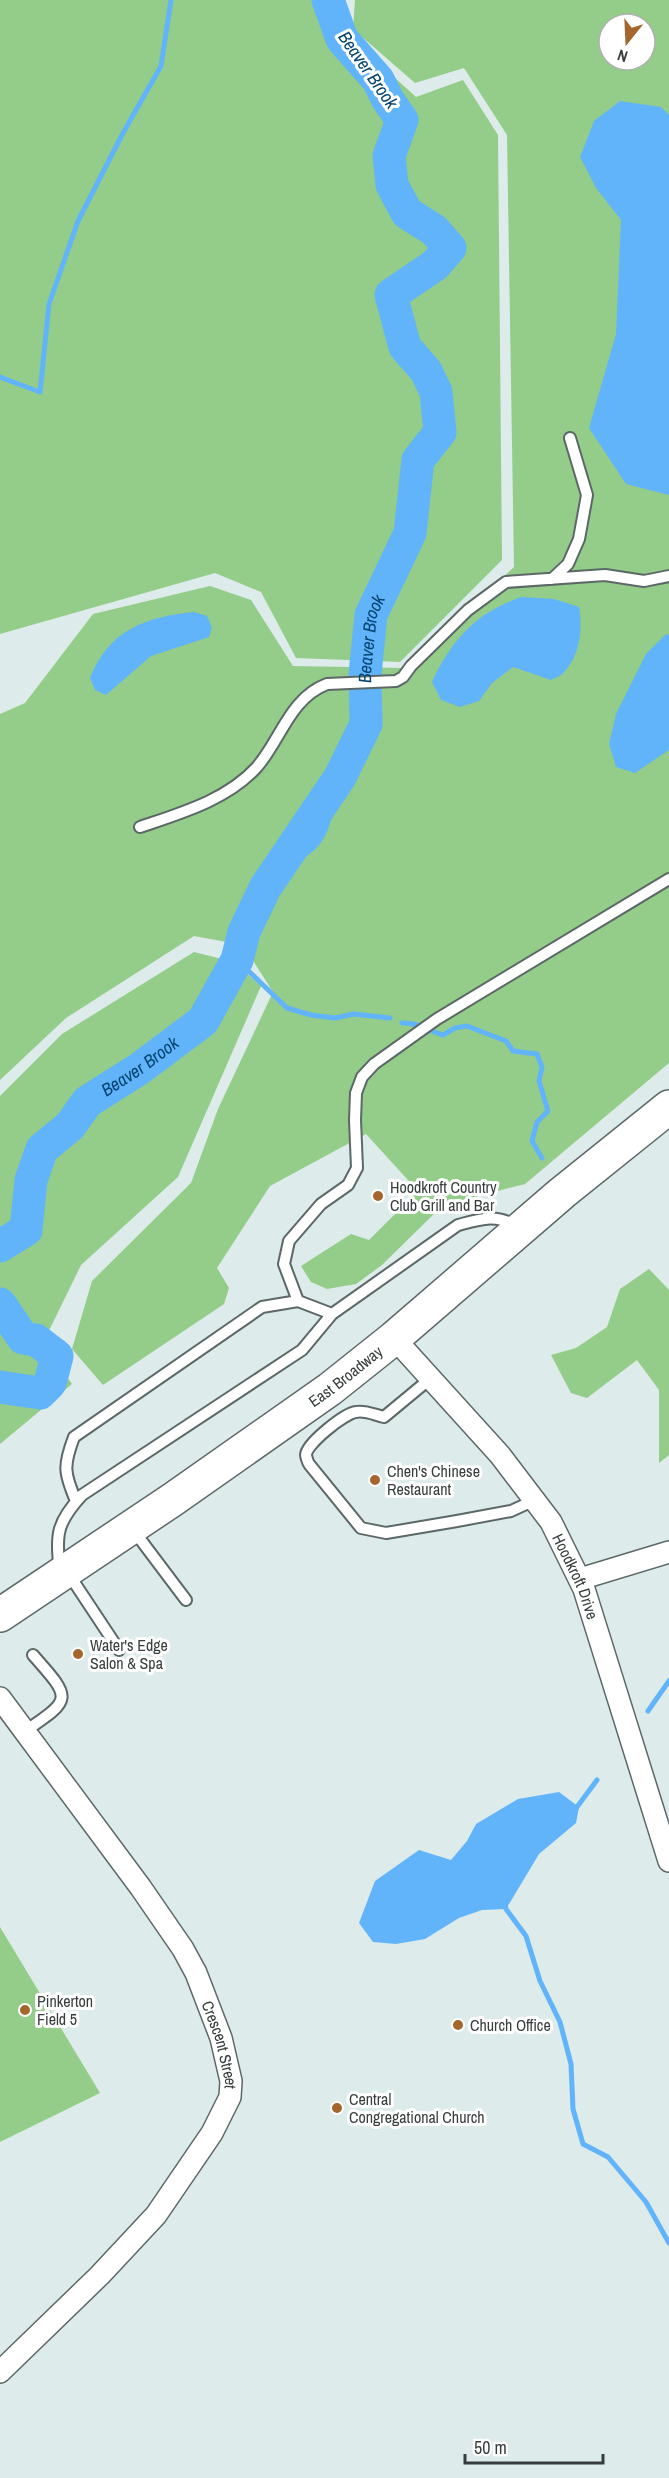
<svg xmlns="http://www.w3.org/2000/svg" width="669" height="2478" font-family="'Archivo Narrow',sans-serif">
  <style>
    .green { fill: #94cc89; fill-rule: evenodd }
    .water { fill: #62b4fa }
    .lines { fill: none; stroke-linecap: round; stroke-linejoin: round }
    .stream { stroke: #62b4fa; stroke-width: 5 }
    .river { stroke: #62b4fa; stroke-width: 33 }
    .lane-casing { stroke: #5c6867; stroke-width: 14 }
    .street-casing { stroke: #5c6867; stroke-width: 24 }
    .primary-casing { stroke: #5c6867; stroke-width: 36 }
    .lane { stroke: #fff; stroke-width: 10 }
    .street { stroke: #fff; stroke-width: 21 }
    .primary { stroke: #fff; stroke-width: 33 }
    .poi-dot { fill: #a4662c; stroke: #fff; stroke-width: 2 }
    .labels { text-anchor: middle; stroke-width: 6; stroke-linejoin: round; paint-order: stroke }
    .poi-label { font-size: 16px; fill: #373d3d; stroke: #fff; text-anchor: start }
    .street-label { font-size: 16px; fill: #373d3d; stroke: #fff }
    .water-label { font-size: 18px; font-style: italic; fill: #044471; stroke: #fff }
  </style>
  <rect width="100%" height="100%" fill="#ddebea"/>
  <path class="green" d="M0 0H338L348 35 416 97 463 80 498 135 502 560 400 662 296 658 261 592 215 573 0 634Z
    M355 0H669V1063L525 1184 443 1205 382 1265 356 1284 327 1289 311 1282 301 1266 351 1234 369 1240 418 1191 366 1134 270 1186 217 1268 229 1288 224 1304 103 1385 72 1349 92 1281 191 1183 218 1109 273 992 243 945 194 936 66 1018 0 1080V714L25 703 93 614 210 586 251 600 293 666 403 668 514 567 507 135 464 68 415 83 353 29ZM609 24H645V60H609Z
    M194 952 234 962 261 986 178 1177 81 1265 43 1343 72 1384 0 1444V1096L62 1034Z
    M649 1269 669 1290V1455L659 1463V1390L637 1360 587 1398 571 1393 551 1355 576 1348 607 1327 620 1289Z
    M0 1927 100 2093 0 2142Z"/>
  <path class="water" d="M620 101 661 107 669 115V495L626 484 589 428 616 334 621 220 596 188 580 157 594 121Z
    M521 597 554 599 579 607C583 628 580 656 564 672 561 676 555 678 551 680L513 667 492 683 479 701 460 707 441 700 432 682C444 655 464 626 491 611 501 605 511 601 521 597Z
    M194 612 207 616 212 628 209 637 151 656 106 695 95 690 90 678C109 630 145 617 194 612Z
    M666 634 669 635V750L635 773 616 767 609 744 616 714 646 654Z
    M354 729 363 739C357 758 345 774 338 793 332 809 332 827 322 841 315 852 304 857 295 866 264 896 257 918 242 957L227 952 233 939 247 893 304 835 314 817 325 772Z
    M559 1792 579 1807 576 1823 539 1854 506 1909 482 1910 459 1918 425 1939 396 1944 373 1942 359 1923 375 1881 419 1850 451 1860 467 1841 476 1824 518 1799Z"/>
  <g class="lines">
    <path class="stream" d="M0 377 40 392 49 304 78 221 123 133 161 66 171 0
      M237 960 287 1008 311 1015 335 1018 354 1014 390 1018
      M402 1023C417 1022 429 1031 443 1035L455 1028 467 1026 506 1041 513 1051 537 1054 542 1067 539 1081 548 1111 537 1122 532 1141 542 1158
      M648 1711 669 1681
      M574 1811 597 1780
      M505 1903 506 1909 526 1936 540 1981 560 2022 571 2064 573 2109 583 2144 608 2157 646 2202 669 2243"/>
    <g class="river">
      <path id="s1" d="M0 1246 26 1230 31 1180 42 1149 70 1126 87 1102 139 1069 203 1021 237 960 244 932 265 888 340 777 366 724 365 674 371 615 410 533 418 460 440 432 436 392 426 371 405 347 391 295 435 265 450 248 434 230 407 213 392 185 389 156 402 120 388 100 378 80 342 39 328 0"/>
      <path d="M0 1304 23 1338 36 1340 57 1356 50 1383 40 1393 0 1387"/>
    </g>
    <g class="lane-casing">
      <path id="lane" d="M552 579 568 564 579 539 587 495 570 438
        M140 827C181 813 227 800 257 767 281 739 290 698 327 684L396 681 403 677 411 666 468 610 506 582 605 575 644 581 669 576
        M298 1301 284 1264 289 1241 321 1204 348 1185 357 1168 355 1120 356 1093 362 1077 374 1064 437 1019 669 879
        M431 1378 384 1417C375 1415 365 1410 356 1412 345 1413 306 1444 306 1455 306 1456 308 1463 309 1464L361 1528 386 1533 457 1521 511 1511 535 1500
        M76 1501C64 1473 63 1466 74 1437L262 1307 298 1301 332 1314
        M134 1531 186 1600
        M60 1571C55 1535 57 1522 82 1495L302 1350 332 1314 458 1225C480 1219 497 1213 517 1227
        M68 1573 119 1650
        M24 1732C72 1699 73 1700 33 1655"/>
    </g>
    <g class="street-casing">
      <g id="street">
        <path id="s2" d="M394 1338 500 1455 551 1522 584 1589 669 1861"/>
        <path d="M580 1579 669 1552"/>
        <path id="s3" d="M0 1698 141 1888 183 1949 196 1973 221 2038 231 2081 230 2097 212 2133 156 2215 100 2275 0 2372"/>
      </g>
    </g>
    <g class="primary-casing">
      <g id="primary">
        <path id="s4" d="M0 1615 172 1500 330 1389 394 1338 562 1193 669 1107"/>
      </g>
    </g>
    <use href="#lane" class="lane"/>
    <use href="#street" class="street"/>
    <use href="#primary" class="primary"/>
  </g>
  <g class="poi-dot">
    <circle cx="378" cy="1196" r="6"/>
    <circle cx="375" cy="1480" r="6"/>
    <circle cx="78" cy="1654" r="6"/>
    <circle cx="25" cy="2010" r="6"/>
    <circle cx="458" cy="2025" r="6"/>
    <circle cx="337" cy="2108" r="6"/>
  </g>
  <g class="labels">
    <g class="poi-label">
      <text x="390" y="1193">Hoodkroft Country<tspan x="390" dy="18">Club Grill and Bar</tspan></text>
      <text x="387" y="1477">Chen's Chinese<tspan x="387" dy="18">Restaurant</tspan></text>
      <text x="90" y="1651">Water's Edge<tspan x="90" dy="18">Salon &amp; Spa</tspan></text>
      <text x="37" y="2007">Pinkerton<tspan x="37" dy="18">Field 5</tspan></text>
      <text x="470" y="2031">Church Office</text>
      <text x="349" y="2105">Central<tspan x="349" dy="18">Congregational Church</tspan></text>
    </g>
    <g class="street-label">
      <text dy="6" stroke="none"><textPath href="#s4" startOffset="420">East Broadway</textPath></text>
      <text dy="6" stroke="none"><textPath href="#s2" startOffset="302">Hoodkroft Drive</textPath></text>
      <text dy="6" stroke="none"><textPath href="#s3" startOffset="414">Crescent Street</textPath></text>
    </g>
    <g class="water-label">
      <text transform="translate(368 70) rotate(55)" y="6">Beaver Brook</text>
      <text dy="6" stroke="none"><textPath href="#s1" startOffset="747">Beaver Brook</textPath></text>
      <text dy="6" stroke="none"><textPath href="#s1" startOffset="243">Beaver Brook</textPath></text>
    </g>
  </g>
  <g transform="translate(627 42) rotate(198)"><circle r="28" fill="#ffffff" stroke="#afb1b1" stroke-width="1.5"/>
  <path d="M0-4.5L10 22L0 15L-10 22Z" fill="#a4662c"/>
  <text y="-9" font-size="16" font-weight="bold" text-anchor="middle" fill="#373d3d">N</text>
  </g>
  <path d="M465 2454v9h138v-9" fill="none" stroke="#373d3d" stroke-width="3"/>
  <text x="474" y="2454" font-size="18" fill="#373d3d" stroke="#ffffff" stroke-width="4.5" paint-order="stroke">50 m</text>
</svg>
